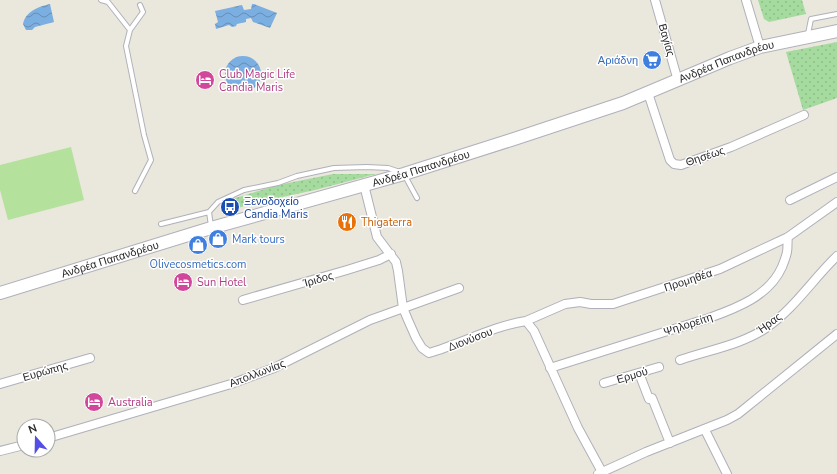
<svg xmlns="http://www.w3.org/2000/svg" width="837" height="474" font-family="'Nunito Sans',sans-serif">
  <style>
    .grass { fill: url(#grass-dots) }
    .pitch { fill: #b4e19c }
    .water { fill: url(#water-waves) }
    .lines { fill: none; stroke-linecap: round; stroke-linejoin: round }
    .lane-casing { stroke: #b0b0bb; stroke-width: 6 }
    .street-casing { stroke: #b0b0bb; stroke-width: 10 }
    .secondary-casing { stroke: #b0b0bb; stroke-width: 14 }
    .lane { stroke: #fff; stroke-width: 4 }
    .street { stroke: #fff; stroke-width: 8 }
    .secondary { stroke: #fff; stroke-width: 12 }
    .labels { text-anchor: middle; stroke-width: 3; stroke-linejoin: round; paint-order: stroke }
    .street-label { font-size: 11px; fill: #292929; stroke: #fff }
    .shop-label { font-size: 11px; fill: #366cbe; stroke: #fff; text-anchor: end }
    .hotel-label { font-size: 11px; fill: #b23c85; stroke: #fff; text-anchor: start }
    .transit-label { font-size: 11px; fill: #164399; stroke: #fff; text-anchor: start }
    .food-label { font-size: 11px; fill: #c56008; stroke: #fff; text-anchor: start }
  </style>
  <defs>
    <pattern id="grass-dots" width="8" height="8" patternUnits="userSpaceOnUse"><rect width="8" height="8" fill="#a6db9f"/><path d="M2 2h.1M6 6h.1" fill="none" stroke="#8fbc89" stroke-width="1.8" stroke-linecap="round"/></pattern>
    <pattern id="water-waves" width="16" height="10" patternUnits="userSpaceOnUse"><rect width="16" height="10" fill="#7bafe1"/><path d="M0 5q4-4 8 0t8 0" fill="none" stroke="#658eb6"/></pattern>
  </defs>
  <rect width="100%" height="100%" fill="#eae7dd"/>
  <path class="grass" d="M758 0H802L806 14 769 22 764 19Z
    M837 42V98L803 110 786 52Z
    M333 174H376L315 190 255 203 224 212 222 206 232 199 278 185Z"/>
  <path class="pitch" d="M71 147 84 200 8 220 0 190V165Z"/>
  <path class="water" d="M50 4 54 22 35 27 32 30H26L23 24C26 11 38 7 50 4Z
    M252 4H254L277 13 270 28 253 22 251 18 246 19V22L237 24 236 26 232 27 229 25 216 29 215 24 218 22 215 11 242 5 244 10 251 9Z
    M225 74a18 18 0 1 1 36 0a18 18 0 1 1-36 0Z"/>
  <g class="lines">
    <g class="lane-casing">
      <path id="lane" d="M101 0 108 2 130 30
        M808 34 811 19 837 14
        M405 176 417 198
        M135 191 151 160 144 135 126 46 130 30 143 12 140 5
        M161 224 209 212
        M211 226 209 212 218 202 244 190 278 183 297 176 334 168 367 167 388 168 400 172"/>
    </g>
    <g class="street-casing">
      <path id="street" d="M655 0 678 81
        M746 0 760 47
        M648 93 670 160 674 164 681 165 731 147 804 115
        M364 185 377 237 396 262 398 271 403 308 408 320 416 338 422 348 429 353C461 344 492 326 526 321L534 331 578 428 602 472
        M790 200 837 177
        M243 300 347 270 379 260 391 254
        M526 321 565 304 580 302 591 304H613L720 269 788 237 837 202
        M680 360C709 350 741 345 766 328 794 309 813 279 837 256
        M550 368 709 318C737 308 769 296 782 267 784 262 786 257 787 252 788 247 787 242 788 237
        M639 373 649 399 652 398 670 443
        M604 383 659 367
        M0 384 90 358
        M705 430 727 474
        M48 438 231 384 274 368 370 320 459 288
        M0 451 24 445
        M598 474 646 452 727 420 738 414 837 334"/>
    </g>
    <g class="secondary-casing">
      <g id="secondary">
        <path id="s1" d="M0 293 211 228 404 174 511 140 623 103 730 58 760 47 837 31"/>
      </g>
    </g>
    <use href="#lane" class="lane"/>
    <use href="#street" class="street"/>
    <use href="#secondary" class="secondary"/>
  </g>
  <defs>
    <g id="supermarket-disc" transform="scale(1)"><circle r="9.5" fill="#3f7fe0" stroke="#fff"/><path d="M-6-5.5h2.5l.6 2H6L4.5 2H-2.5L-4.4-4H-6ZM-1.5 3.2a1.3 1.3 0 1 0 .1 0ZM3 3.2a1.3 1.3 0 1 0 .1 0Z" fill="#fff"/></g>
    <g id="hotel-disc" transform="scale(1)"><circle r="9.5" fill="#d1479c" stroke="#fff"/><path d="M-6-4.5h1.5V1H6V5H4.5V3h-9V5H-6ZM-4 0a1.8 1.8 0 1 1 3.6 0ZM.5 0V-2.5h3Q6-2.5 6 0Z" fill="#fff"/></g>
    <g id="bus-disc" transform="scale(1)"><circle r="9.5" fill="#1a4fb4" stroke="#fff"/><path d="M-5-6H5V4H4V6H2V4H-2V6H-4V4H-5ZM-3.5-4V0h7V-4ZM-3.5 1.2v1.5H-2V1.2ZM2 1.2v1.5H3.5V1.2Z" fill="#fff"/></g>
    <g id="restaurant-disc" transform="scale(1)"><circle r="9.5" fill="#e8710a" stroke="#fff"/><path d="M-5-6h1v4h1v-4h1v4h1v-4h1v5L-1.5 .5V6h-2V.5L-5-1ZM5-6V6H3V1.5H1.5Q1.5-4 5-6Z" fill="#fff"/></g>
    <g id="shop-disc" transform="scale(1)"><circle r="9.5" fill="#3f7fe0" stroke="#fff"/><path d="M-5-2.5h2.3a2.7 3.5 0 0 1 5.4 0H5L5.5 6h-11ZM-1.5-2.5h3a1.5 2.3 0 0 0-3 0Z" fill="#fff"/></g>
  </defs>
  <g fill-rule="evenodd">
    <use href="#supermarket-disc" x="652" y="60"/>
    <use href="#hotel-disc" x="205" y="80"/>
    <use href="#bus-disc" x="230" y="207"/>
    <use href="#restaurant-disc" x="347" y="222"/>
    <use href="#shop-disc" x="218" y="239"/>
    <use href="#shop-disc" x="198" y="245"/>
    <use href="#hotel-disc" x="183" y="282"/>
    <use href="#hotel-disc" x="94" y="402"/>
  </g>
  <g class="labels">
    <g class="street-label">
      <text transform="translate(667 40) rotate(74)" y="4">Βαγίας</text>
      <text dy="4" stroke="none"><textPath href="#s1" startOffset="763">Ανδρέα Παπανδρέου</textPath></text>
      <text transform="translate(705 156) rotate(-19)" y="4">Θησέως</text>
      <text dy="4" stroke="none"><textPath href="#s1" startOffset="439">Ανδρέα Παπανδρέου</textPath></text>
      <text dy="4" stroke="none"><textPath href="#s1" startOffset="115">Ανδρέα Παπανδρέου</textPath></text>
      <text transform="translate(318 279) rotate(-16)" y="4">Ίριδος</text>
      <text transform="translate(688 280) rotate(-18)" y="4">Προμηθέα</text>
      <text transform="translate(769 323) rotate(-36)" y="4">Ήρας</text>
      <text transform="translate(688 324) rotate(-18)" y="4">Ψηλορείτη</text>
      <text transform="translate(470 339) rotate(-21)" y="4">Διονύσου</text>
      <text transform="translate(45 371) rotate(-16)" y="4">Ευρώπης</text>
      <text transform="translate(257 373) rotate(-21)" y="4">Απολλωνίας</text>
      <text transform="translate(632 375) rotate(-17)" y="4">Ερμού</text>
    </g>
    <g class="shop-label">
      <text x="638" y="64">Αριάδνη</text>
      <text x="232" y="243" text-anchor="start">Mark tours</text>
      <text x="198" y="268" text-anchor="middle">Olivecosmetics.com</text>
    </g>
    <g class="hotel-label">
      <text x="219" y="78">Club Magic Life<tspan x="219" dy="13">Candia Maris</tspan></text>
      <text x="197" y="286">Sun Hotel</text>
      <text x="108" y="406">Australia</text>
    </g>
    <g class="transit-label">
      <text x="244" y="205">Ξενοδοχείο<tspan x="244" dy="13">Candia Maris</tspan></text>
    </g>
    <g class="food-label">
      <text x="361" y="226">Thigaterra</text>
    </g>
  </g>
  <g transform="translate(36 438) rotate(340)"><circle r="19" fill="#ffffff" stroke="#a9a9a9"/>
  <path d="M0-3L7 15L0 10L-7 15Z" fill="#534ee6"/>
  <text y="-6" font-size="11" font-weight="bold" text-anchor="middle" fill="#292929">N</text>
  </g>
</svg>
